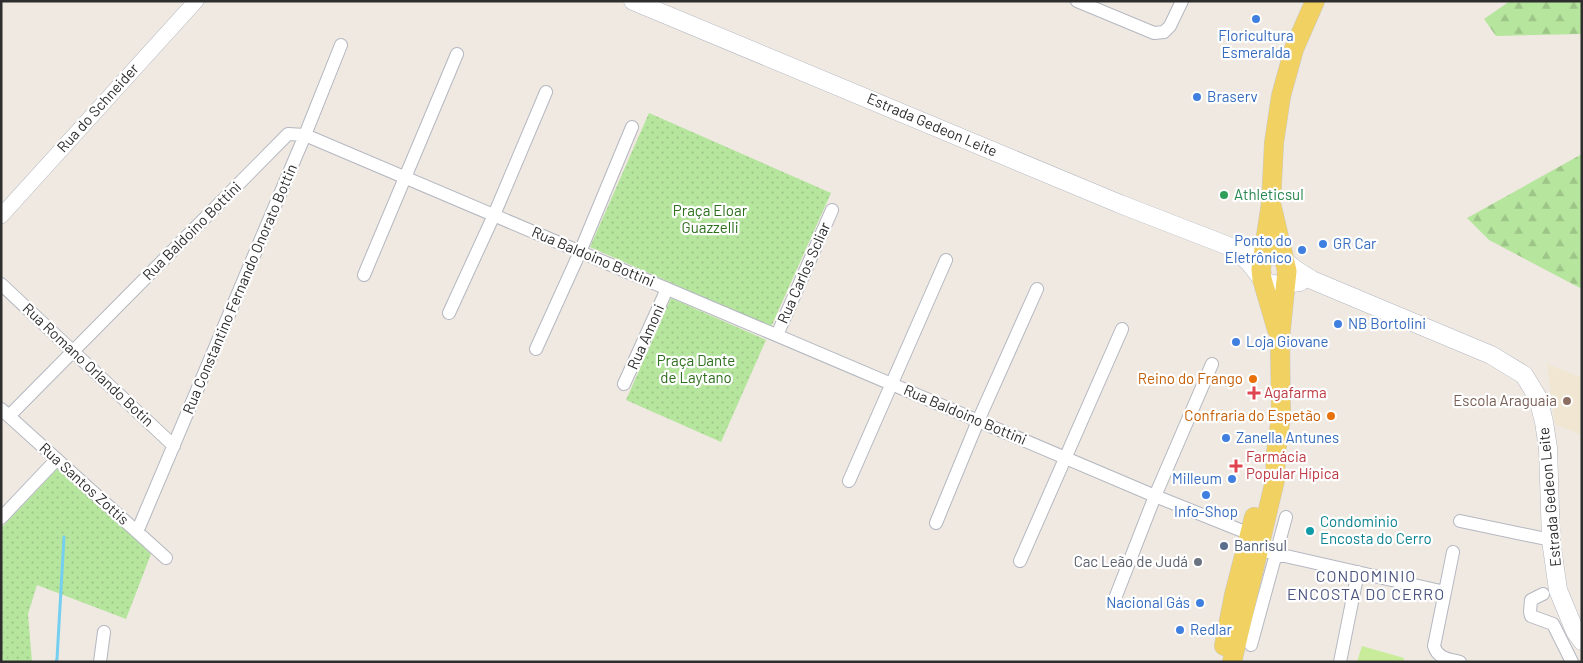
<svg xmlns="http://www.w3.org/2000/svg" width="1583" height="663" font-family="Barlow,sans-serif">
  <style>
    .education { fill: #f0e6d1 }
    .forest { fill: url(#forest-firs) }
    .park { fill: url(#park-dots) }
    .pitch { fill: #c9ec9a }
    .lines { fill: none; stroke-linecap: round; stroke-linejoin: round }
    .stream { stroke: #75cff0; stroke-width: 3 }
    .minor-casing { stroke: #b4b7c1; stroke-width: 14 }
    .tertiary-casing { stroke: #b4b7c1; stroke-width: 16 }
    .secondary-casing { stroke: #b4b7c1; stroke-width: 19 }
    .primary-casing { stroke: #c9c9c9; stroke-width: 20 }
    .minor { stroke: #fff; stroke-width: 12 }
    .tertiary { stroke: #fff; stroke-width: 15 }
    .secondary { stroke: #fff; stroke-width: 18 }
    .primary { stroke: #f2d163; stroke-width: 19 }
    .shop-dot { fill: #3f7fe0; stroke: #fff; stroke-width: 2 }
    .leisure-dot { fill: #2e9e5b; stroke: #fff; stroke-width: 2 }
    .food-dot { fill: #e8710a; stroke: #fff; stroke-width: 2 }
    .health-dot { fill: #e0444e; stroke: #fff; stroke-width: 2 }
    .education-dot { fill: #8d6e63; stroke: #fff; stroke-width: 2 }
    .culture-dot { fill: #0f9aa8; stroke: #fff; stroke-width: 2 }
    .service-dot { fill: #5c6f8a; stroke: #fff; stroke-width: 2 }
    .worship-dot { fill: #6b7280; stroke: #fff; stroke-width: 2 }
    .labels { text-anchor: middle; stroke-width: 4.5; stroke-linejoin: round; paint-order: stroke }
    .shop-label { font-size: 15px; fill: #366cbe; stroke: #fff; text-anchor: start }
    .street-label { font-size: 15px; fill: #2e2e2e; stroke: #fff }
    .leisure-label { font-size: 15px; fill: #27864d; stroke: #fff; text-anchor: start }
    .park-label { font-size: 15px; fill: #2c6e1b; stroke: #fff }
    .food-label { font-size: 15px; fill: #c56008; stroke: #fff; text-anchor: end }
    .health-label { font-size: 15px; fill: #be3a42; stroke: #fff; text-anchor: start }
    .education-label { font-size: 15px; fill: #785e54; stroke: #fff; text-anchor: end }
    .culture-label { font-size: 15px; fill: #0d838f; stroke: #fff; text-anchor: start }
    .service-label { font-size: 15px; fill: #4e5e75; stroke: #fff; text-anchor: start }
    .worship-label { font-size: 15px; fill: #5b616d; stroke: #fff; text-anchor: end }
    .neighbourhood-label { font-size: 16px; letter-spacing: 1px; fill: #4d5680; stroke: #fff }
  </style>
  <defs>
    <pattern id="forest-firs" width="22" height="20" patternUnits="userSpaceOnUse" patternTransform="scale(1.25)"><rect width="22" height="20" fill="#b6e59e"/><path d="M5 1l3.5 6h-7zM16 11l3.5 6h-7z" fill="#9dc588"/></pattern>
    <pattern id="park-dots" width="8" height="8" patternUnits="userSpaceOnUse" patternTransform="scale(1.25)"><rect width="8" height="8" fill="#b6e59e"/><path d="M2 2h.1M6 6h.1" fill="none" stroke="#9dc588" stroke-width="1.8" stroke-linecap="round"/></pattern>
  </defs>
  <rect width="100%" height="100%" fill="#efe9e1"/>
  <path class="education" d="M1547 364 1582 378V435L1555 424Z"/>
  <path class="forest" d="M1510 1H1582V34L1496 36 1484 19Z
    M1582 154V289L1489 240 1467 218Z"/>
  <path class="park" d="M649 113 831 193 771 327 590 247Z
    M671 298 766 340 721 442 626 400Z
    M59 467 151 554 126 619 37 585 28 614 32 662H1V528Z"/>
  <path class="pitch" d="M1362 646 1404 658 1403 662H1357Z"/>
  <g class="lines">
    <path class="stream" d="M56 662 57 659 64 537"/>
    <g class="minor-casing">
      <path id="minor" d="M1077 1 1154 33 1164 32 1170 26 1182 1
        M364 275 457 54
        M1 284 174 446
        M449 313 494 215 546 92
        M777 335 832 210
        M536 349 580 252 632 127
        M624 384 667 289
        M1 409 166 558
        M9 416 288 134 305 135 1155 496 1255 536
        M849 481 946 260
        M1 518 57 459
        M1460 521 1551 540
        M936 523 978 421 1037 289
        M137 532 305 135 341 45
        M1259 550 1445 592 1434 646C1438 659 1449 659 1460 662
        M1020 561 1122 329
        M1445 592 1453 552
        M1543 594 1531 600 1530 612 1531 616 1553 624 1572 662
        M1114 601 1155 496 1212 364
        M1251 645 1286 517
        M100 662 104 632
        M1340 662 1358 572"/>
    </g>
    <g class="tertiary-casing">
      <path id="tertiary" d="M1 216 196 1"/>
    </g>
    <g class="secondary-casing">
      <path id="secondary" d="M633 1 1120 204 1231 247 1280 257 1296 270 1312 280 1491 355 1524 375 1538 398 1544 422 1548 448 1551 540 1558 590 1575 631 1582 641
        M1233 249 1249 262 1262 279 1269 283 1277 285 1300 282"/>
    </g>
    <g class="primary-casing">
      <path id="primary" d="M1277 330 1262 279 1261 269 1271 203 1274 143 1281 96 1294 49 1315 1
        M1224 646 1234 595 1254 517
        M1232 662 1275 480 1276 453 1281 416 1280 338 1287 271 1271 203"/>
    </g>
    <use href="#minor" class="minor"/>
    <use href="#tertiary" class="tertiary"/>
    <use href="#secondary" class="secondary"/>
    <use href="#primary" class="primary"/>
  </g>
  <g class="shop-dot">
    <circle cx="1256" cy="19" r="5"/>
    <circle cx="1197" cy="97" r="5"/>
    <circle cx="1323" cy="244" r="5"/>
    <circle cx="1302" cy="250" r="5"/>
    <circle cx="1338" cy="324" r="5"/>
    <circle cx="1236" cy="342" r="5"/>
    <circle cx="1226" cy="438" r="5"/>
    <circle cx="1232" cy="479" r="5"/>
    <circle cx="1206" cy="495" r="5"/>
    <circle cx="1200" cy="603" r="5"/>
    <circle cx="1180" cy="630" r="5"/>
  </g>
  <circle class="leisure-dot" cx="1224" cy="195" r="5"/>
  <g class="food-dot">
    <circle cx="1253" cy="379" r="5"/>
    <circle cx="1331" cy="416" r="5"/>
  </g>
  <g class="health-dot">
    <path d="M1251.5 385.5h5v5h5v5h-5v5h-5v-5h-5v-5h5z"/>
    <path d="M1233.5 458.5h5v5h5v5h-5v5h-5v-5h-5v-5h5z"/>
  </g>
  <circle class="education-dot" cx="1567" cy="401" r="5"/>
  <circle class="culture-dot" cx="1310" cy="531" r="5"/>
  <circle class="service-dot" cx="1224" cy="546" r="5"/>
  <circle class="worship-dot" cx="1198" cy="562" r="5"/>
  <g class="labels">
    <g class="shop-label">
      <text x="1256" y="41" text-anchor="middle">Floricultura<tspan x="1256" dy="17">Esmeralda</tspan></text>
      <text x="1207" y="102">Braserv</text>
      <text x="1292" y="246" text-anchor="end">Ponto do<tspan x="1292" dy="17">Eletrônico</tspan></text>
      <text x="1333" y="249">GR Car</text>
      <text x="1348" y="329">NB Bortolini</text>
      <text x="1246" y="347">Loja Giovane</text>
      <text x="1236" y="443">Zanella Antunes</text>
      <text x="1222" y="484" text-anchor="end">Milleum</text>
      <text x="1206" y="517" text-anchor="middle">Info-Shop</text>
      <text x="1190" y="608" text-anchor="end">Nacional Gás</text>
      <text x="1190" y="635">Redlar</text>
    </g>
    <g class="street-label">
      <text transform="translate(98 108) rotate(-48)" y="5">Rua do Schneider</text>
      <text transform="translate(932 125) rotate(23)" y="5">Estrada Gedeon Leite</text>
      <text transform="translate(192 231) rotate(-45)" y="5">Rua Baldoino Bottini</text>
      <text transform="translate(593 257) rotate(23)" y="5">Rua Baldoino Bottini</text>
      <text transform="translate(804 273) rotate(-66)" y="5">Rua Carlos Scliar</text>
      <text transform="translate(240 289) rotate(-67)" y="5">Rua Constantino Fernando Onorato Bottin</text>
      <text transform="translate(646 337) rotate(-66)" y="5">Rua Amoni</text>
      <text transform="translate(88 365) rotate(43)" y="5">Rua Romano Orlando Botin</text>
      <text transform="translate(965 415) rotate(23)" y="5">Rua Baldoino Bottini</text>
      <text transform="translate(84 484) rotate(42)" y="5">Rua Santos Zottis</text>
      <text transform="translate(1550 497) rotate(-95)" y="5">Estrada Gedeon Leite</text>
    </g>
    <g class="leisure-label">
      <text x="1234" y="200">Athleticsul</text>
    </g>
    <g class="park-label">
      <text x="710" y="216">Praça Eloar<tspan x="710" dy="17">Guazzelli</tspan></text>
      <text x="696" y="366">Praça Dante<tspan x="696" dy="17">de Laytano</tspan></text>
    </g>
    <g class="food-label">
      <text x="1243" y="384">Reino do Frango</text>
      <text x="1321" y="421">Confraria do Espetão</text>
    </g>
    <g class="health-label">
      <text x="1264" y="398">Agafarma</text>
      <text x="1246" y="462">Farmácia<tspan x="1246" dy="17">Popular Hípica</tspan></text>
    </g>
    <g class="education-label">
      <text x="1557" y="406">Escola Araguaia</text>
    </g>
    <g class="culture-label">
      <text x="1320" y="527">Condominio<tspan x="1320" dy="17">Encosta do Cerro</tspan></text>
    </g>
    <g class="service-label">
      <text x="1234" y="551">Banrisul</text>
    </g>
    <g class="worship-label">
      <text x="1188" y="567">Cac Leão de Judá</text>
    </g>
    <g class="neighbourhood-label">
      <text x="1366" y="582">CONDOMINIO<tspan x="1366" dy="18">ENCOSTA DO CERRO</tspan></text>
    </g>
  </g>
  <rect width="1583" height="663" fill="none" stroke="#2e2e2e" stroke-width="5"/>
</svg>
